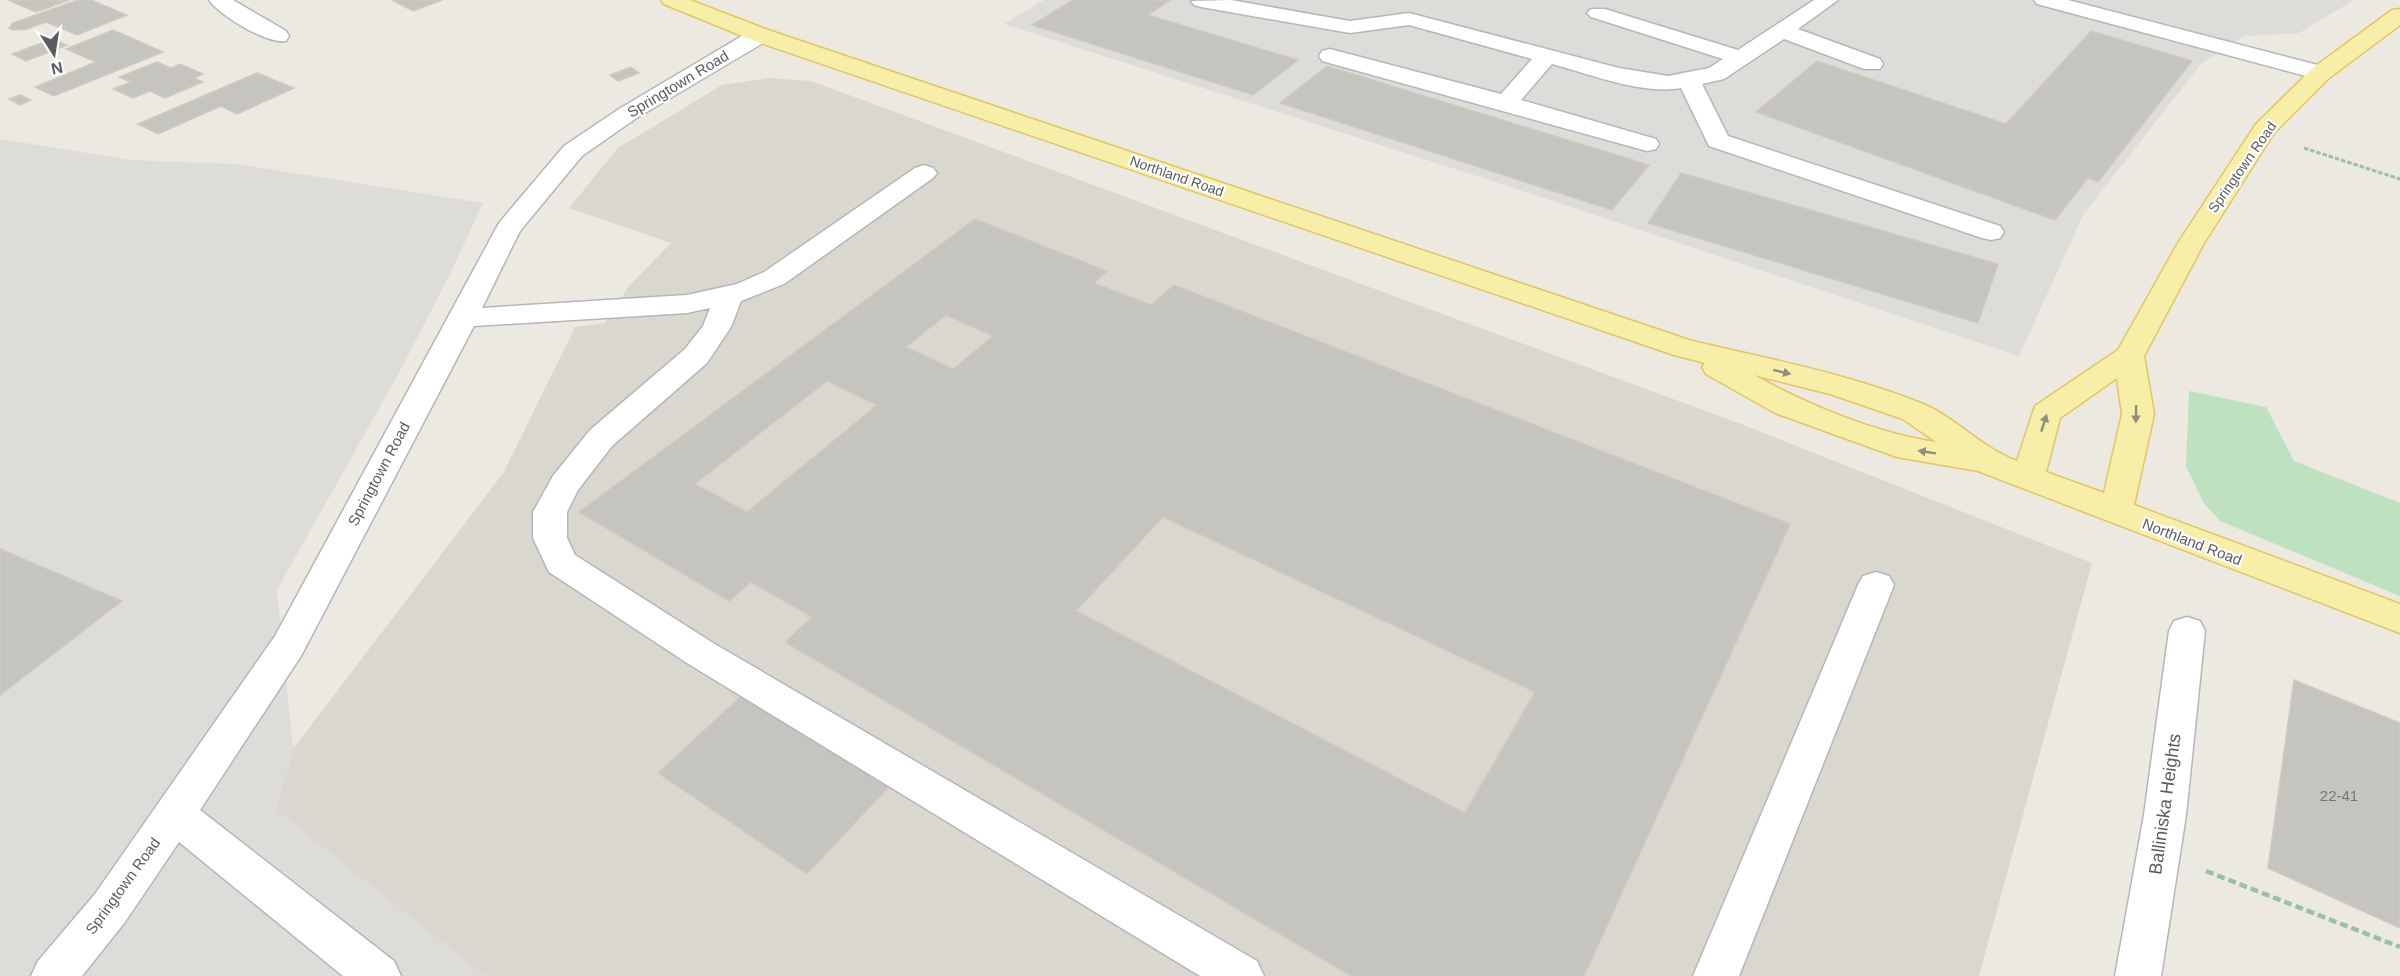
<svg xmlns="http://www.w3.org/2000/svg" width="2400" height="976" font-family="Helvetica,sans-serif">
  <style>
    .industrial { fill: #dedcd8 }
    .education { fill: #dad8ce }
    .green { fill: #bee1c0 }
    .building { fill: #c6c4be; stroke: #cfcabf; stroke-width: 1.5; fill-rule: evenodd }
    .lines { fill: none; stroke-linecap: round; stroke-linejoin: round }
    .minor-casing { stroke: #b3b6ba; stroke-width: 3 }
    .major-casing { stroke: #e4c560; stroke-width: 3 }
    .path-far1 { stroke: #98c1a6; stroke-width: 3; stroke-dasharray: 4.5 2; stroke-linecap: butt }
    .path { stroke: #98c1a6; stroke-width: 4.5; stroke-dasharray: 8 4; stroke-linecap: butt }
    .minor { fill: #fff; fill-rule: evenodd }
    .major { fill: #f7eea8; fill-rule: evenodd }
    .oneway { fill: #908f79 }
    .labels { text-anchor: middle; stroke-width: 4.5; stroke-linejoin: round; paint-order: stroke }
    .far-street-label { font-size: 14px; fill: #595c60; stroke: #fff }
    .street-label { font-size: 15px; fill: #595c60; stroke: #fff }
    .near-number-label { font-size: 15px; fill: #747678 }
    .near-street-label { font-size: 18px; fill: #595c60; stroke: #fff }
  </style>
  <rect width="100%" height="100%" fill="#ebe9e0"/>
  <path class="industrial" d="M1044 0H2354L2299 33 2244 36 2200 65 2083 215 2019 356 1486 179 1004 24Z
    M0 139 131 160 236 164 483 203 451 272 400 371 277 590 293 749 276 810 485 976H0Z"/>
  <path class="education" d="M769 78 811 81 1741 424 2092 563 1979 976H485L276 810 293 749 504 472 575 327 605 323 629 286 671 243 569 208 618 148 722 85Z"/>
  <path class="green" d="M2189 391 2266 407 2294 461 2400 503V596L2220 521 2203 502 2186 466Z"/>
  <path class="building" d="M8 0H69L36 12Z
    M78 0H91L127 15 77 35 46 22 27 29 12 30 9 28 13 23Z
    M392 0H442L413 11Z
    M1073 0H1170L1148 15 1298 60 1253 95 1032 25Z
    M113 30 163 52 54 96 35 87 96 62 66 49Z
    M2091 31 2192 61 2098 182 2088 178 2055 220 1756 112 1817 61 2006 124Z
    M52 39 67 45 26 61 12 54Z
    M157 62 171 68 180 64 203 74 194 78 203 82 165 98 150 91 133 98 113 89 131 82 119 77Z
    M1327 66 1649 165 1612 210 1280 103Z
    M631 67 639 73 618 81 610 75Z
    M257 73 294 88 237 114 221 106 158 134 138 124Z
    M20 95 31 100 20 105 9 99Z
    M1681 173 1998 264 1978 323 1648 223Z
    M975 219 1107 271 1094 283 1151 305 1174 285 1790 524 1584 976H1351L785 642 812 617 751 582 729 601 579 512ZM946 315 993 336 953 369 906 347ZM827 381 877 405 747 512 695 484ZM1163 517 1535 692 1465 813 1076 611Z
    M0 549 122 601 0 695Z
    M2294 680 2400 723V928L2268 868Z
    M749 689 896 779 807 874 658 773Z"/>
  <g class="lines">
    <g class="minor-casing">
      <path id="minor" d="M209 0H233L286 31 289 36 286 41C268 45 219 15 209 0Z
        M1231 0 1350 21 1409 13 1619 68 1668 76 1709 68 1723 59 1591 17 1587 13 1591 9H1605L1738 50 1814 0H1838L1798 29 1880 59 1883 64 1880 69H1864L1784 39 1724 79 1702 84 1728 136 2000 226 2004 232 2000 238 1991 240 1982 238 1709 146 1681 88C1643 95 1589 74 1552 64L1521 100 1656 139 1659 144 1656 149 1647 151 1322 61 1319 56 1322 51 1330 49 1501 94 1532 59 1409 25 1350 33 1201 7 1194 5 1191 1Z
        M2034 0H2068L2329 68 2332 73 2329 78 2321 80 2037 4Z
        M760 28 768 30 771 35 768 40 635 119 582 156 520 231 482 308 687 295 737 284 764 272 915 168 924 165 933 168 937 173 933 178 784 284 741 301 731 327 707 363 612 446 578 490 567 512V538L575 555 713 643 1257 961 1264 976H1200L687 663 549 572 533 538V512L553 476 590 430 685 349 703 326 710 308 687 313 474 326 301 656 200 810 394 961 401 976H343L179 842 125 922 82 976H31L38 961 95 894 275 636 499 223 564 146 619 109 752 30Z
        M1876 572 1889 576 1894 585 1739 976H1693L1858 585 1863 576Z
        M2187 617 2200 621 2205 631 2186 815 2161 976H2115L2144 815 2169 631 2174 621Z"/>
    </g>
    <g class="major-casing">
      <path id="major" d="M661 0H690L768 30 1692 341C1769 359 1849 374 1923 404 1955 417 1980 447 2017 461L2035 406 2118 350 2178 243 2256 124 2313 68 2392 10 2400 9V25L2329 78 2274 133 2204 243 2144 356 2154 414 2134 505 2400 604V633L1978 471 1897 457 1775 413 1706 374 1702 367 1705 363 1674 355 752 40 664 4ZM1754 375 1830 394 1903 419 1936 442C1875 433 1808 405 1754 375ZM2117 378 2122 414 2104 493 2046 472 2060 418Z"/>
    </g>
    <path class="path-far1" d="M2304 148 2400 179"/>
    <path class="path" d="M2206 871 2400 947"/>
    <use href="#minor" class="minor"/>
    <use href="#major" class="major"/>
  </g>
  <defs><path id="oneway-solid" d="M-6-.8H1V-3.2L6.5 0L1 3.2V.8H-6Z" transform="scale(1.5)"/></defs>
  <g class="oneway">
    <use href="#oneway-solid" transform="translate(1782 372) rotate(14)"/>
    <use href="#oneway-solid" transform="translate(2136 414) rotate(91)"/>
    <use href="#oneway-solid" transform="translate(2044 423) rotate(-72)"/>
    <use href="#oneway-solid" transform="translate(1927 452) rotate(-171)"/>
  </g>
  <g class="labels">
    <g class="far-street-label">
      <text transform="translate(2242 167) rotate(-55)" y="5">Springtown Road</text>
      <text transform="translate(1177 176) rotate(19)" y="5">Northland Road</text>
    </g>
    <g class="street-label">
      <text transform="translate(678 84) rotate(-31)" y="5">Springtown Road</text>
      <text transform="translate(379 474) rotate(-62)" y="5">Springtown Road</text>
      <text transform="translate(2192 542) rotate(21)" y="5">Northland Road</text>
      <text transform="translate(123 886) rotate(-54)" y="5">Springtown Road</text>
    </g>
    <g class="near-number-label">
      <text x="2339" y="801">22-41</text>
    </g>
    <g class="near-street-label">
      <text transform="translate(2165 804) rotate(-82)" y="6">Balliniska Heights</text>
    </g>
  </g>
  <g transform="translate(54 54) rotate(168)" stroke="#ffffff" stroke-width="4.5" paint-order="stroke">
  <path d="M0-4.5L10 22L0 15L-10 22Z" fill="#595c60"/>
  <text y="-9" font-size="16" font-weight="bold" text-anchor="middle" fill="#595c60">N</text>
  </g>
</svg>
